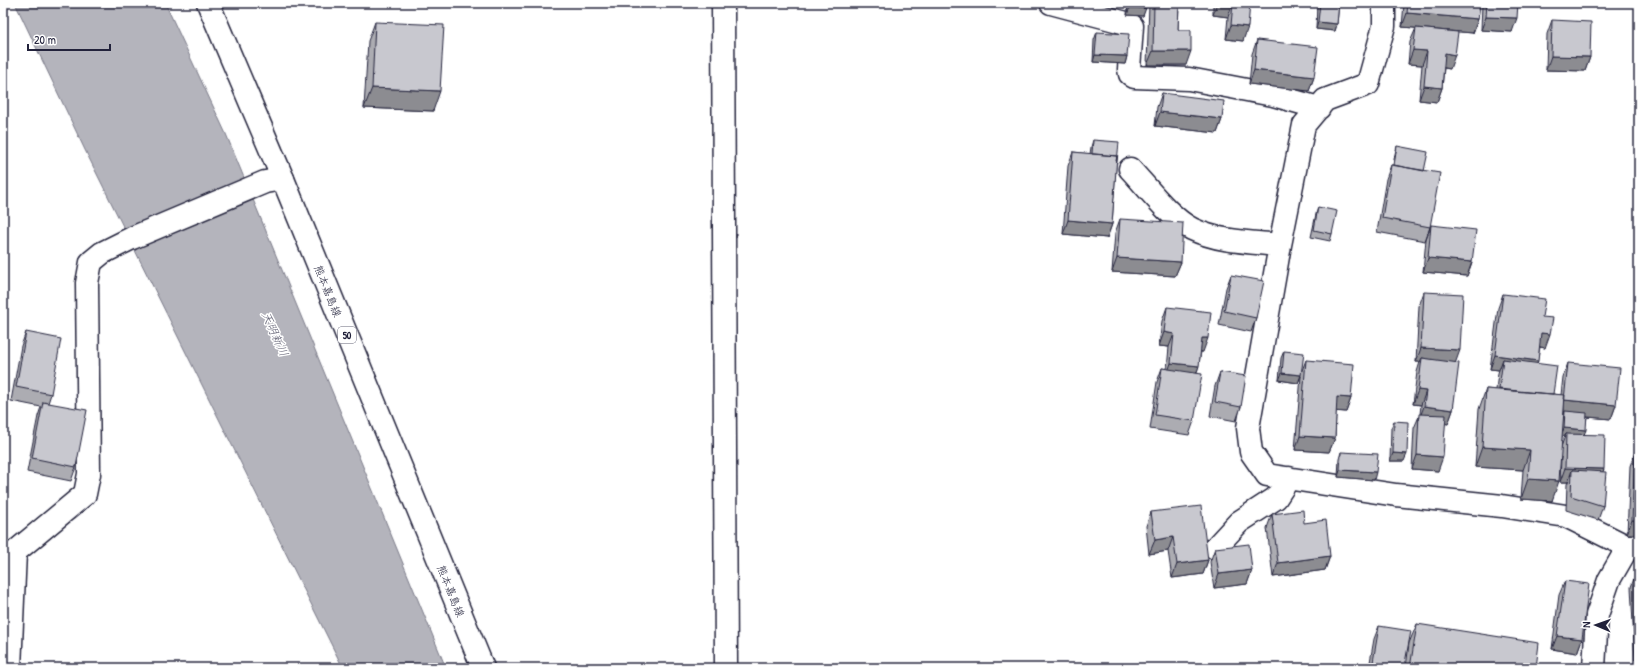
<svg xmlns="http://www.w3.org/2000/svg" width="1642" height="671" font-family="'Patrick Hand','Klee One',sans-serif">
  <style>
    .water { fill: #b4b4bc; stroke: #7a7a88 }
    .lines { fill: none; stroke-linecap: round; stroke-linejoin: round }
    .minor-casing { stroke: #22223b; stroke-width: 25 }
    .major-casing { stroke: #22223b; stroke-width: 25 }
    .minor { stroke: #fff; stroke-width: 22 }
    .major { stroke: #fff; stroke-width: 22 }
    .wall { fill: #acacb2; stroke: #22223b; fill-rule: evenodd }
    .shaded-wall { fill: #8c8c91; stroke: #22223b }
    .building { fill: #c8c8cf; stroke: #22223b }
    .labels { text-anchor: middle; stroke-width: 3; stroke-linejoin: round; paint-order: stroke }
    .shield { fill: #fff; stroke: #646476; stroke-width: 1 }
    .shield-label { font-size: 10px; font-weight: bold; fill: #22223b }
    .street-label { font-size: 11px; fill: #22223b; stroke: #fff }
    .water-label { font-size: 12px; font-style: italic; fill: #5c5c6f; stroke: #fff }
  </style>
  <rect width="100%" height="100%" fill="#fff"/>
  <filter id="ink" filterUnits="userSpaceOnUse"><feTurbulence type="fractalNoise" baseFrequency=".025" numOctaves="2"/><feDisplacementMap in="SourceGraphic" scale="8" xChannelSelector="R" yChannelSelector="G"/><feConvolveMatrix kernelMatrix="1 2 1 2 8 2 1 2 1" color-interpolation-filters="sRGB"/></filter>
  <g filter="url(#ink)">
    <path class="water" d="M15 3H165L226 134 446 668H343L85 150Z"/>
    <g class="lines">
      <g class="minor-casing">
        <path id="minor" d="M723 3 726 668
          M1051 3 1130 24 1132 26 1129 69 1130 74 1134 77 1189 79 1273 95 1319 108
          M1384 3V26L1368 84 1325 100 1304 125 1280 245 1248 428 1251 452 1267 475 1396 495 1502 506 1566 516 1628 547 1639 546
          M1130 169C1147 187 1170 218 1192 229 1219 242 1251 242 1280 245
          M1215 548 1239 522 1276 498 1289 478
          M10 668 15 552 85 494 89 474 87 283 91 262 102 253 132 238 265 182 283 179
          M1594 668 1597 615 1609 580 1628 547"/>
      </g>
      <g class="major-casing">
        <path id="major" d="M208 3 283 179 483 668"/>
      </g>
      <use href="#minor" class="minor"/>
      <use href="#major" class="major"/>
    </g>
    <path class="wall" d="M1128 3H1146L1143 16 1127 15Z
      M1149 3H1179L1178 30 1186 65H1147Z
      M1213 3H1250L1243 41 1226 39 1228 17 1213 15Z
      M1317 3H1339L1337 24 1335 31 1316 29Z
      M1404 3H1480L1478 19 1473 33 1402 27Z
      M1482 3H1518L1512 32 1481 30Z
      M1552 20 1590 57 1585 71 1546 70 1547 34Z
      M375 22 433 111 364 108 368 41Z
      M1416 28 1450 69 1444 68 1442 88 1437 102 1419 100 1422 65 1408 64 1410 42Z
      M1097 32 1127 56 1125 64 1093 62 1094 40Z
      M1257 40 1314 77 1309 91 1249 84 1252 54Z
      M1162 93 1222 119 1217 133 1155 126 1157 107Z
      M1093 140 1117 162 1116 166 1112 224 1107 238 1063 234 1068 166 1073 152 1090 154 1091 147Z
      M1397 146 1424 171 1430 227 1425 241 1377 232 1386 179 1391 165H1393L1395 154Z
      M1318 207 1332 234 1330 241 1311 237 1316 214Z
      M1120 219 1181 262 1175 276 1112 272 1115 233Z
      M1431 225 1472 262 1467 276 1423 272 1426 239Z
      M1231 275 1256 318 1251 332 1219 325 1226 288Z
      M1424 292 1456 363 1453 410 1448 424 1445 423 1438 471 1412 469 1414 428 1420 414 1421 405 1413 404 1417 372 1420 362H1416L1419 306Z
      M1503 294 1542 317 1545 348 1540 347 1537 363 1553 394 1561 395 1563 377 1568 363 1616 405 1611 419 1587 417 1584 434 1603 472V506L1598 520 1566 510 1567 484 1568 482H1560L1561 457 1552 501 1521 499 1523 470 1475 467 1479 409 1486 389 1496 390 1498 373 1499 370 1490 369 1498 308ZM1562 436H1565L1561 447Z
      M1167 307 1203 352H1201L1197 373 1194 421 1189 435 1150 429 1157 382 1162 368 1167 369 1169 347 1159 346 1162 321Z
      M26 332 51 394 48 403 76 467 71 481 27 472 38 416 41 407 11 401 21 346Z
      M1284 351 1301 373 1306 360 1351 398 1346 412 1336 411 1335 438 1329 452 1295 450 1301 376 1298 383 1279 380 1281 358Z
      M1220 372 1241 407 1236 421 1210 416 1215 386Z
      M1394 421 1404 461H1390L1391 428Z
      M1341 452 1374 480 1338 477 1339 459Z
      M1635 452H1639V534H1627L1630 466Z
      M1151 512 1208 560 1203 574 1172 578 1168 551 1149 554 1146 526Z
      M1272 514 1304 523 1330 556 1325 570 1273 577 1267 528Z
      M1215 548 1252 570 1247 584 1214 588 1210 562Z
      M1636 573H1639V660H1635L1631 587Z
      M1565 581 1582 639 1577 653 1552 649 1559 595Z
      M1417 624 1536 668H1406L1409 643Z
      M1379 626 1404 668H1369L1374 639Z"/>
    <path class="shaded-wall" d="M996 3H1035V4L995 6Z
      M1217 3H1233L1228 17 1213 15Z
      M1130 7 1146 8 1143 16 1127 15Z
      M1407 13 1478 19 1473 33 1402 27Z
      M1486 17 1517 18 1512 32 1481 30Z
      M1318 22 1337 24 1335 31 1316 29Z
      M1231 25 1248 27 1243 41 1226 39Z
      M1413 50 1427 51 1422 65 1408 64Z
      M1153 51H1191L1186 65H1147Z
      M1445 53 1455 55 1450 69 1440 67Z
      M1095 55 1127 56 1125 64 1093 62Z
      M1551 56 1590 57 1585 71 1546 70Z
      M1254 70 1314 77 1309 91 1249 84Z
      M1424 86 1442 88 1437 102 1419 100Z
      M372 88 440 91 433 111 364 108Z
      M1160 112 1222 119 1217 133 1155 126Z
      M1068 220 1112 224 1107 238 1063 234Z
      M1117 258 1181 262 1175 276 1112 272Z
      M1428 258 1472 262 1467 276 1423 272Z
      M1164 332 1174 334 1169 347 1159 346Z
      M1541 333 1550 334 1545 348 1536 346Z
      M1202 338H1208L1203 352 1197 351Z
      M1421 348 1460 350 1455 364 1422 358 1420 362H1416Z
      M1495 355 1538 361 1533 375 1503 359 1499 370 1490 369Z
      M1171 363 1199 366 1194 380 1166 377Z
      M1282 373 1301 375 1298 383 1279 380Z
      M1499 389 1553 395 1494 403Z
      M1418 390 1426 391 1421 405 1413 404Z
      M1337 397 1351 398 1346 412 1332 411Z
      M1564 400 1616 405 1611 419 1565 415V411L1564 415Z
      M1424 406 1453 410 1448 424 1419 420Z
      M1564 428 1586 430 1583 437 1566 434 1565 436H1561Z
      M1300 436 1335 438 1329 452 1295 450Z
      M1482 447 1530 450 1523 470 1475 467Z
      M1393 453 1407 454 1404 461H1390Z
      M1417 455 1443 457 1438 471 1412 469Z
      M1565 468 1604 469 1599 483 1572 470 1568 482H1560Z
      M1340 470 1376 472 1374 480 1338 477Z
      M1528 479 1559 481 1552 501 1521 499Z
      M1632 520H1639V534H1627Z
      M1173 537 1168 551 1149 554 1155 540Z
      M1330 556 1325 570 1273 577 1278 563Z
      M1208 560 1203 574 1172 578 1177 564Z
      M1252 570 1247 584 1214 588 1219 574Z
      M1557 636 1582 639 1577 653 1552 649Z
      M1639 649V660H1635Z"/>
    <path class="building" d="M1130 3H1146V8L1130 7Z
      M1154 3H1179L1178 30H1191V51H1153Z
      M1233 3H1250L1248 27 1231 25Z
      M1320 3H1339L1337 24 1318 22Z
      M1408 3H1480L1478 19 1407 13Z
      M1487 3H1518L1517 18 1486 17Z
      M1552 20 1591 22 1590 57 1551 56Z
      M375 22 444 25 440 91 372 88Z
      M1416 28 1458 32 1455 55 1445 53 1442 88 1424 86 1427 51 1413 50Z
      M1097 32 1129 34 1127 56 1095 55Z
      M1257 40 1318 47 1314 77 1254 70Z
      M1162 93 1224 101 1222 119 1160 112Z
      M1093 140 1119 142 1117 162 1116 161 1117 156 1092 154Z
      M1397 146 1428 152 1424 171 1394 165Z
      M1073 152 1117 156 1112 224 1068 220Z
      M1391 165 1440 173 1430 227 1382 218Z
      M1318 207 1337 211 1332 234 1314 230Z
      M1120 219 1183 223 1181 262 1117 258Z
      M1431 225 1476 230 1472 262 1428 258Z
      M1231 275 1264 281 1256 318 1224 311Z
      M1424 292 1463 294 1460 350 1421 348Z
      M1503 294 1545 299 1542 317 1553 318 1550 334 1541 333 1538 361 1495 355Z
      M1167 307 1211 312 1208 338H1202L1199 366 1171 363 1174 334 1164 332Z
      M26 332 61 339 51 394 16 387Z
      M1284 351 1304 353 1301 375 1282 373Z
      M1422 358 1459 363 1453 410 1424 406 1426 391 1418 390Z
      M1503 359 1557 366 1553 394 1528 392 1499 389Z
      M1306 360 1354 364 1351 398 1337 397 1335 438 1300 436Z
      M1568 363 1620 368 1616 405 1564 400Z
      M1162 368 1202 374 1194 421 1155 415Z
      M1220 372 1246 376 1241 407 1215 402Z
      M1486 389 1565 395 1559 481 1528 479 1530 450 1482 447Z
      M3 394 8 396 3 411Z
      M43 402 87 410 76 467 32 458Z
      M1565 411 1587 413 1586 430 1564 428Z
      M1419 414 1446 415 1443 457 1417 455Z
      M1394 421 1408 422 1407 454 1393 453Z
      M1566 434 1605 435 1604 469 1565 468Z
      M1341 452 1378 454 1376 472 1340 470Z
      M1635 452H1639V520H1632Z
      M1572 470 1606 472 1603 506 1571 496Z
      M1201 506 1208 560 1177 564 1173 537 1155 540 1151 512Z
      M1303 510 1304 523 1326 520 1330 556 1278 563 1272 514Z
      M1249 544 1252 570 1219 574 1215 548Z
      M1636 573H1639V621Z
      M1565 581 1589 584 1582 639 1557 636Z
      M1417 624 1539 643 1536 668H1410Z
      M1379 626 1411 631 1404 668H1401L1373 662Z"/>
  </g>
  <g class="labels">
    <rect class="shield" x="338" y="327" width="18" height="16" rx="3"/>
    <g class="shield-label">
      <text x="347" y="339">50</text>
    </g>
    <g class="street-label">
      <text transform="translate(328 291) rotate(68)" y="4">熊本嘉島線</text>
      <text transform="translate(451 591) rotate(68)" y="4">熊本嘉島線</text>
    </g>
    <g class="water-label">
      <text transform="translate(275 334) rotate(66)" y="4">天明新川</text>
    </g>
  </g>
  <rect width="1642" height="671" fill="none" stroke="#fff" stroke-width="16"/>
  <rect x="8" y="8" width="1626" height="655" fill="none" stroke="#22223b" stroke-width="1.5" filter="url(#ink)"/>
  <g transform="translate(1596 625) rotate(272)" stroke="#ffffff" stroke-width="3" paint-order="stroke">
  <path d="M0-3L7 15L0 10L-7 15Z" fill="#22223b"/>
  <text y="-6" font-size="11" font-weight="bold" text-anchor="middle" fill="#22223b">N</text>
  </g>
  <path d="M28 44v6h82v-6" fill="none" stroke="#22223b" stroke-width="2"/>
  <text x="34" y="44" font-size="12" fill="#22223b" stroke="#ffffff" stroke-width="3" paint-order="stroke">20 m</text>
</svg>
